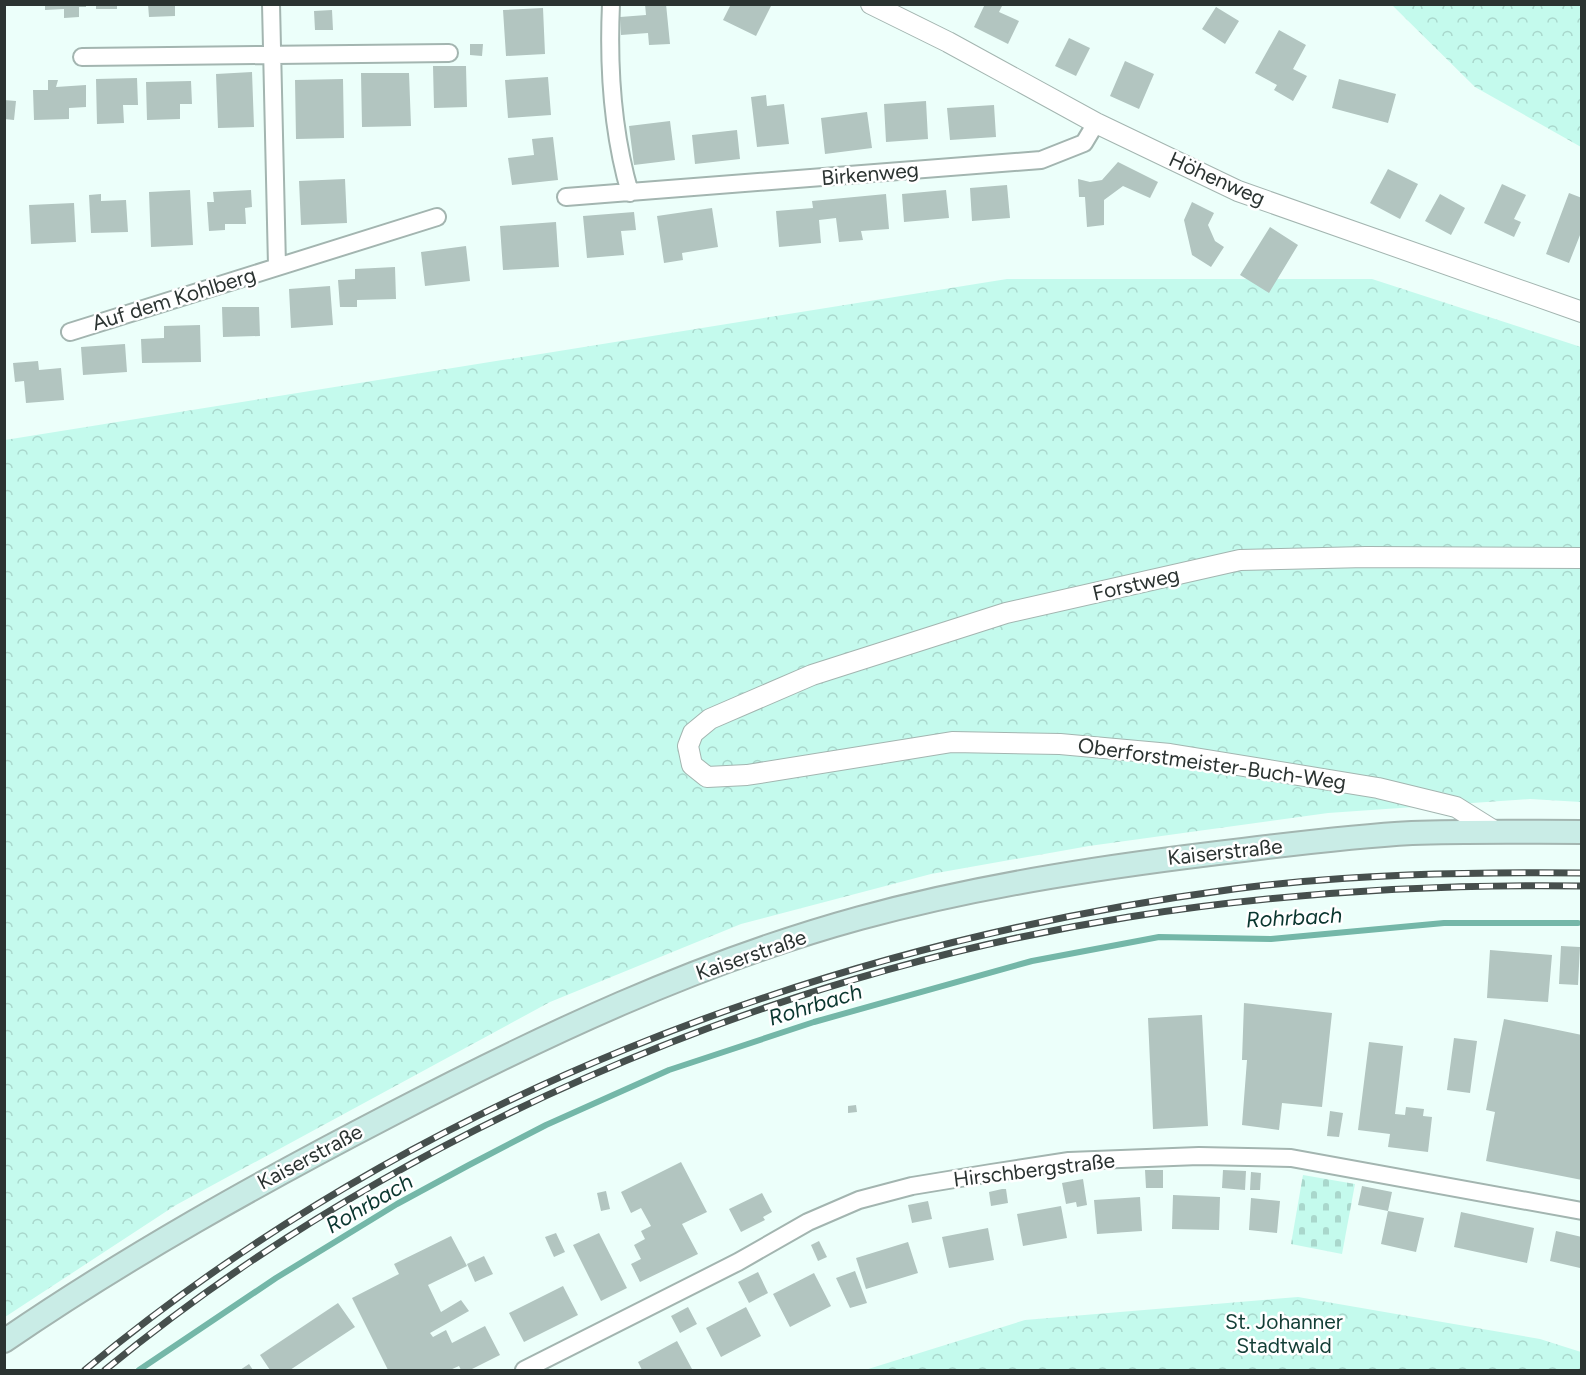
<svg xmlns="http://www.w3.org/2000/svg" width="1586" height="1375" font-family="Figtree,sans-serif">
  <style>
    .forest { fill: url(#forest-crowns) }
    .cemetery { fill: url(#cemetery-stones) }
    .lines { fill: none; stroke-linecap: round; stroke-linejoin: round }
    .stream { stroke: #74b7a8; stroke-width: 6 }
    .building { fill: #b2c5c0 }
    .minor-casing { stroke: #a3b5b0; stroke-width: 20 }
    .tertiary-casing { stroke: #a3b5b0; stroke-width: 22 }
    .secondary-casing { stroke: #a3b5b0; stroke-width: 26 }
    .minor { stroke: #fff; stroke-width: 16 }
    .tertiary { stroke: #fff; stroke-width: 20 }
    .secondary { stroke: #c9ece6; stroke-width: 22 }
    .rail-casing { stroke: #464f4d; stroke-width: 7 }
    .rail { stroke: #fff; stroke-width: 4.5; stroke-dasharray: 14; stroke-linecap: butt }
    .labels { text-anchor: middle; stroke-width: 5; stroke-linejoin: round; paint-order: stroke }
    .street-label { font-size: 21px; fill: #2b3331; stroke: #fff }
    .park-label { font-size: 21px; fill: #133e36; stroke: #fff }
    .water-label { font-size: 22px; font-style: italic; fill: #0a362f; stroke: #fff }
  </style>
  <defs>
    <pattern id="forest-crowns" width="20" height="18" patternUnits="userSpaceOnUse" patternTransform="scale(1.5)"><rect width="20" height="18" fill="#c4faed"/><path d="M2 6a3 3 0 1 1 6 0M12 15a3 3 0 1 1 6 0" fill="none" stroke="#a9d7cc"/></pattern>
    <pattern id="cemetery-stones" width="16" height="16" patternUnits="userSpaceOnUse" patternTransform="scale(1.5)"><rect width="16" height="16" fill="#c4faed"/><path d="M2 7V4a2 2 0 0 1 4 0v3zM10 15v-3a2 2 0 0 1 4 0v3z" fill="#a9d7cc"/></pattern>
  </defs>
  <rect width="100%" height="100%" fill="#ecfffa"/>
  <path class="forest" d="M1392 5H1581V147L1475 87Z
    M1007 279H1372L1581 347V802L1530 799 1328 813 1089 846 931 874 741 924 550 1002 176 1205 5 1317V440Z
    M1298 1297 1540 1339 1581 1352V1370H865L1025 1320Z"/>
  <path class="cemetery" d="M1303 1175 1355 1184 1342 1254 1291 1244Z"/>
  <g class="lines">
    <path class="stream" d="M139 1370 276 1278 397 1204 469 1165 546 1125 669 1070 814 1022 1032 961 1159 937 1271 939 1444 923H1578"/>
  </g>
  <path class="building" d="M45 4H86V7H79V17L64 18V9L45 10Z
    M96 4H117V9H96Z
    M148 4H175V16L149 17Z
    M645 4H666L670 44 649 45 648 33 621 35 620 17 646 15Z
    M731 4H772L756 36 723 20Z
    M985 4H1003L999 12 1019 21 1008 44 974 27Z
    M1216 7 1239 21 1225 44 1202 29Z
    M543 8 545 54 506 56 503 10Z
    M332 10 333 30H315L314 11Z
    M1279 30 1306 45 1293 69 1307 76 1293 101 1274 90 1277 85 1255 73Z
    M1069 38 1090 48 1076 76 1055 66Z
    M470 44H483L482 56 470 55Z
    M1125 61 1154 74 1139 109 1110 96Z
    M433 66H466L467 107 434 108Z
    M252 72 254 127 218 128 216 74Z
    M361 73H409L411 126 362 127Z
    M548 77 551 115 508 118 505 80Z
    M137 78 138 105H123L124 123 97 124 96 79Z
    M343 79 344 138 296 139 295 80Z
    M1339 79 1396 94 1388 123 1332 108Z
    M48 80H58L56 87 86 85V107L69 108V119L34 120 33 90H48Z
    M191 81 192 104H180V119L147 120 146 82Z
    M766 95 767 106 784 104 789 144 757 147 751 97Z
    M4 100 16 101 14 120 4 119Z
    M926 101 928 139 886 142 884 104Z
    M994 105 996 137 950 140 947 108Z
    M867 112 872 148 825 154 821 118Z
    M670 121 675 160 634 165 629 126Z
    M737 130 740 159 695 164 692 135Z
    M553 137 558 180 512 185 508 158 534 155 532 139Z
    M1118 162 1158 182 1150 198 1123 186 1104 200V225L1087 227 1085 197H1079L1078 179 1090 182 1102 180Z
    M1388 169 1418 184 1400 219 1370 203Z
    M345 179 347 223 301 225 299 181Z
    M1502 184 1526 195 1514 219 1521 222 1514 237 1484 223Z
    M1007 185 1010 218 972 221 970 188Z
    M190 190 193 245 151 247 149 192Z
    M251 190 252 207 245 208 246 224H225V230L209 231 207 202H214L213 192Z
    M946 190 949 218 904 222 902 194Z
    M1569 193 1582 198V230L1569 263 1546 254Z
    M101 194V201L126 200 128 232 91 233 89 195Z
    M886 194 889 229 861 231 863 240 839 242 836 218 819 220 821 243 779 247 776 211 813 208 812 201Z
    M1440 194 1465 208 1451 235 1425 221Z
    M1192 202 1214 213 1208 225 1215 241 1224 247 1211 267 1192 255 1184 220Z
    M74 203 76 242 31 244 29 205Z
    M712 208 718 247 682 253 683 260 664 263 657 216Z
    M634 212 636 230 621 231 624 255 587 258 583 216Z
    M556 222 559 267 503 270 500 226Z
    M1270 227 1298 245 1269 293 1240 275Z
    M466 246 470 281 425 286 421 252Z
    M395 267 396 299 357 300V307H340L338 280 355 279V269Z
    M330 286 333 325 291 328 289 289Z
    M222 307H259L260 336 223 337Z
    M200 325 201 362 142 363 141 339 164 338V326Z
    M125 344 127 372 83 375 81 347Z
    M38 361 39 370 61 368 64 400 26 403 24 381 15 382 13 363Z
    M1561 946 1580 947 1578 985 1559 984Z
    M1490 950 1552 955 1548 1002 1487 998Z
    M1244 1003 1332 1013 1322 1107 1282 1103 1279 1130 1242 1125 1247 1060H1242Z
    M1202 1015 1208 1126 1153 1129 1148 1018Z
    M1504 1019 1582 1035V1180L1486 1161 1495 1112 1486 1110Z
    M1454 1038 1477 1041 1470 1093 1447 1090Z
    M1369 1042 1403 1046 1395 1114 1405 1115 1406 1107 1424 1109 1423 1116 1432 1117 1428 1152 1388 1147 1390 1134 1358 1130Z
    M856 1105 857 1112 848 1113V1106Z
    M1330 1111 1343 1113 1339 1137 1327 1136Z
    M681 1162 707 1212 682 1224 698 1254 640 1282 631 1264 641 1259 634 1245 645 1239 641 1231 651 1226 641 1208 631 1213 621 1192Z
    M1145 1170H1163V1188H1146Z
    M1223 1170 1246 1171 1245 1190 1222 1188Z
    M1251 1172 1261 1173 1260 1190H1250Z
    M1083 1179 1087 1205 1077 1207 1076 1202 1066 1204 1062 1183Z
    M1362 1186 1392 1192 1388 1211 1358 1205Z
    M1002 1189H1006L1008 1203 991 1206 989 1192Z
    M606 1191 610 1209 601 1211 597 1193Z
    M762 1193 772 1212 763 1217 765 1220 741 1232 729 1209Z
    M1173 1195 1220 1197 1219 1230 1172 1229Z
    M1140 1197 1142 1231 1097 1234 1094 1200Z
    M1251 1198 1280 1201 1277 1233 1249 1230Z
    M928 1201 932 1219 912 1223 908 1205Z
    M1061 1206 1067 1238 1023 1246 1017 1214Z
    M1388 1211 1424 1218 1416 1252 1381 1244Z
    M1461 1212 1534 1228 1527 1263 1454 1247Z
    M988 1228 994 1260 949 1268 942 1237Z
    M1556 1231 1582 1237 1580 1268 1550 1261Z
    M556 1233 565 1252 554 1257 545 1237Z
    M599 1233 627 1288 601 1301 573 1245Z
    M451 1236 467 1266 428 1285 441 1312 461 1300 469 1311 430 1333 433 1337 446 1330 452 1343 485 1326 500 1355 470 1370H461L459 1366 450 1370H388L352 1298 399 1274 394 1264Z
    M819 1241 827 1257 818 1261 811 1245Z
    M908 1242 918 1273 866 1289 856 1258Z
    M484 1256 493 1274 475 1282 467 1264Z
    M855 1271 867 1303 850 1308 836 1278Z
    M758 1272 768 1293 749 1303 738 1282Z
    M814 1273 831 1306 790 1327 773 1294Z
    M563 1286 578 1315 524 1342 509 1313Z
    M338 1303 355 1327 290 1370H270L260 1355Z
    M688 1307 697 1324 680 1333 671 1316Z
    M746 1307 761 1336 721 1357 706 1328Z
    M677 1341 692 1369 642 1370 638 1362Z
    M249 1364 253 1370H240Z"/>
  <g class="lines">
    <g class="minor-casing">
      <path id="minor" d="M271 4 277 266
        M611 4C608 69 612 131 630 193
        M82 57 449 53
        M566 197 1041 160 1084 143 1096 123
        M70 332 437 217
        M524 1370 738 1262 808 1222 859 1200 912 1186 991 1173 1069 1161 1199 1156 1291 1158 1582 1211"/>
    </g>
    <g class="tertiary-casing">
      <path id="tertiary" d="M871 4 948 42 1096 123 1238 191 1582 312
        M1496 832 1456 807 1378 788 1170 754 1060 744 952 742 747 775 707 777 692 765 688 746 693 733 710 719 812 675 1006 613 1240 560 1366 557 1582 558"/>
    </g>
    <g class="secondary-casing">
      <path id="secondary" d="M4 1341C128 1256 259 1183 392 1114 542 1036 696 963 860 918 985 884 1115 865 1243 850 1299 843 1356 836 1412 833 1468 831 1525 832 1582 832"/>
    </g>
    <use href="#minor" class="minor"/>
    <use href="#tertiary" class="tertiary"/>
    <use href="#secondary" class="secondary"/>
    <g class="rail-casing">
      <path id="rail" d="M85 1370C410 1100 818 945 1234 889 1349 874 1466 872 1582 873
        M105 1370C391 1135 764 975 1129 917 1279 893 1429 884 1582 886"/>
    </g>
    <use href="#rail" class="rail"/>
  </g>
  <g class="labels">
    <g class="street-label">
      <text transform="translate(870 174) rotate(-5)" y="7">Birkenweg</text>
      <text transform="translate(1217 179) rotate(24)" y="7">Höhenweg</text>
      <text transform="translate(174 299) rotate(-17)" y="7">Auf dem Kohlberg</text>
      <text transform="translate(1136 584) rotate(-13)" y="7">Forstweg</text>
      <text transform="translate(1212 764) rotate(8)" y="7">Oberforstmeister-Buch-Weg</text>
      <text transform="translate(1225 852) rotate(-6)" y="7">Kaiserstraße</text>
      <text transform="translate(751 955) rotate(-19)" y="7">Kaiserstraße</text>
      <text transform="translate(310 1157) rotate(-28)" y="7">Kaiserstraße</text>
      <text transform="translate(1034 1170) rotate(-7)" y="7">Hirschbergstraße</text>
    </g>
    <g class="park-label">
      <text x="1284" y="1329">St. Johanner<tspan x="1284" dy="24">Stadtwald</tspan></text>
    </g>
    <g class="water-label">
      <text transform="translate(1294 917) rotate(-3)" y="8">Rohrbach</text>
      <text transform="translate(815 1004) rotate(-17)" y="8">Rohrbach</text>
      <text transform="translate(369 1203) rotate(-30)" y="8">Rohrbach</text>
    </g>
  </g>
  <rect width="1586" height="1375" fill="none" stroke="#2b3331" stroke-width="12"/>
</svg>
